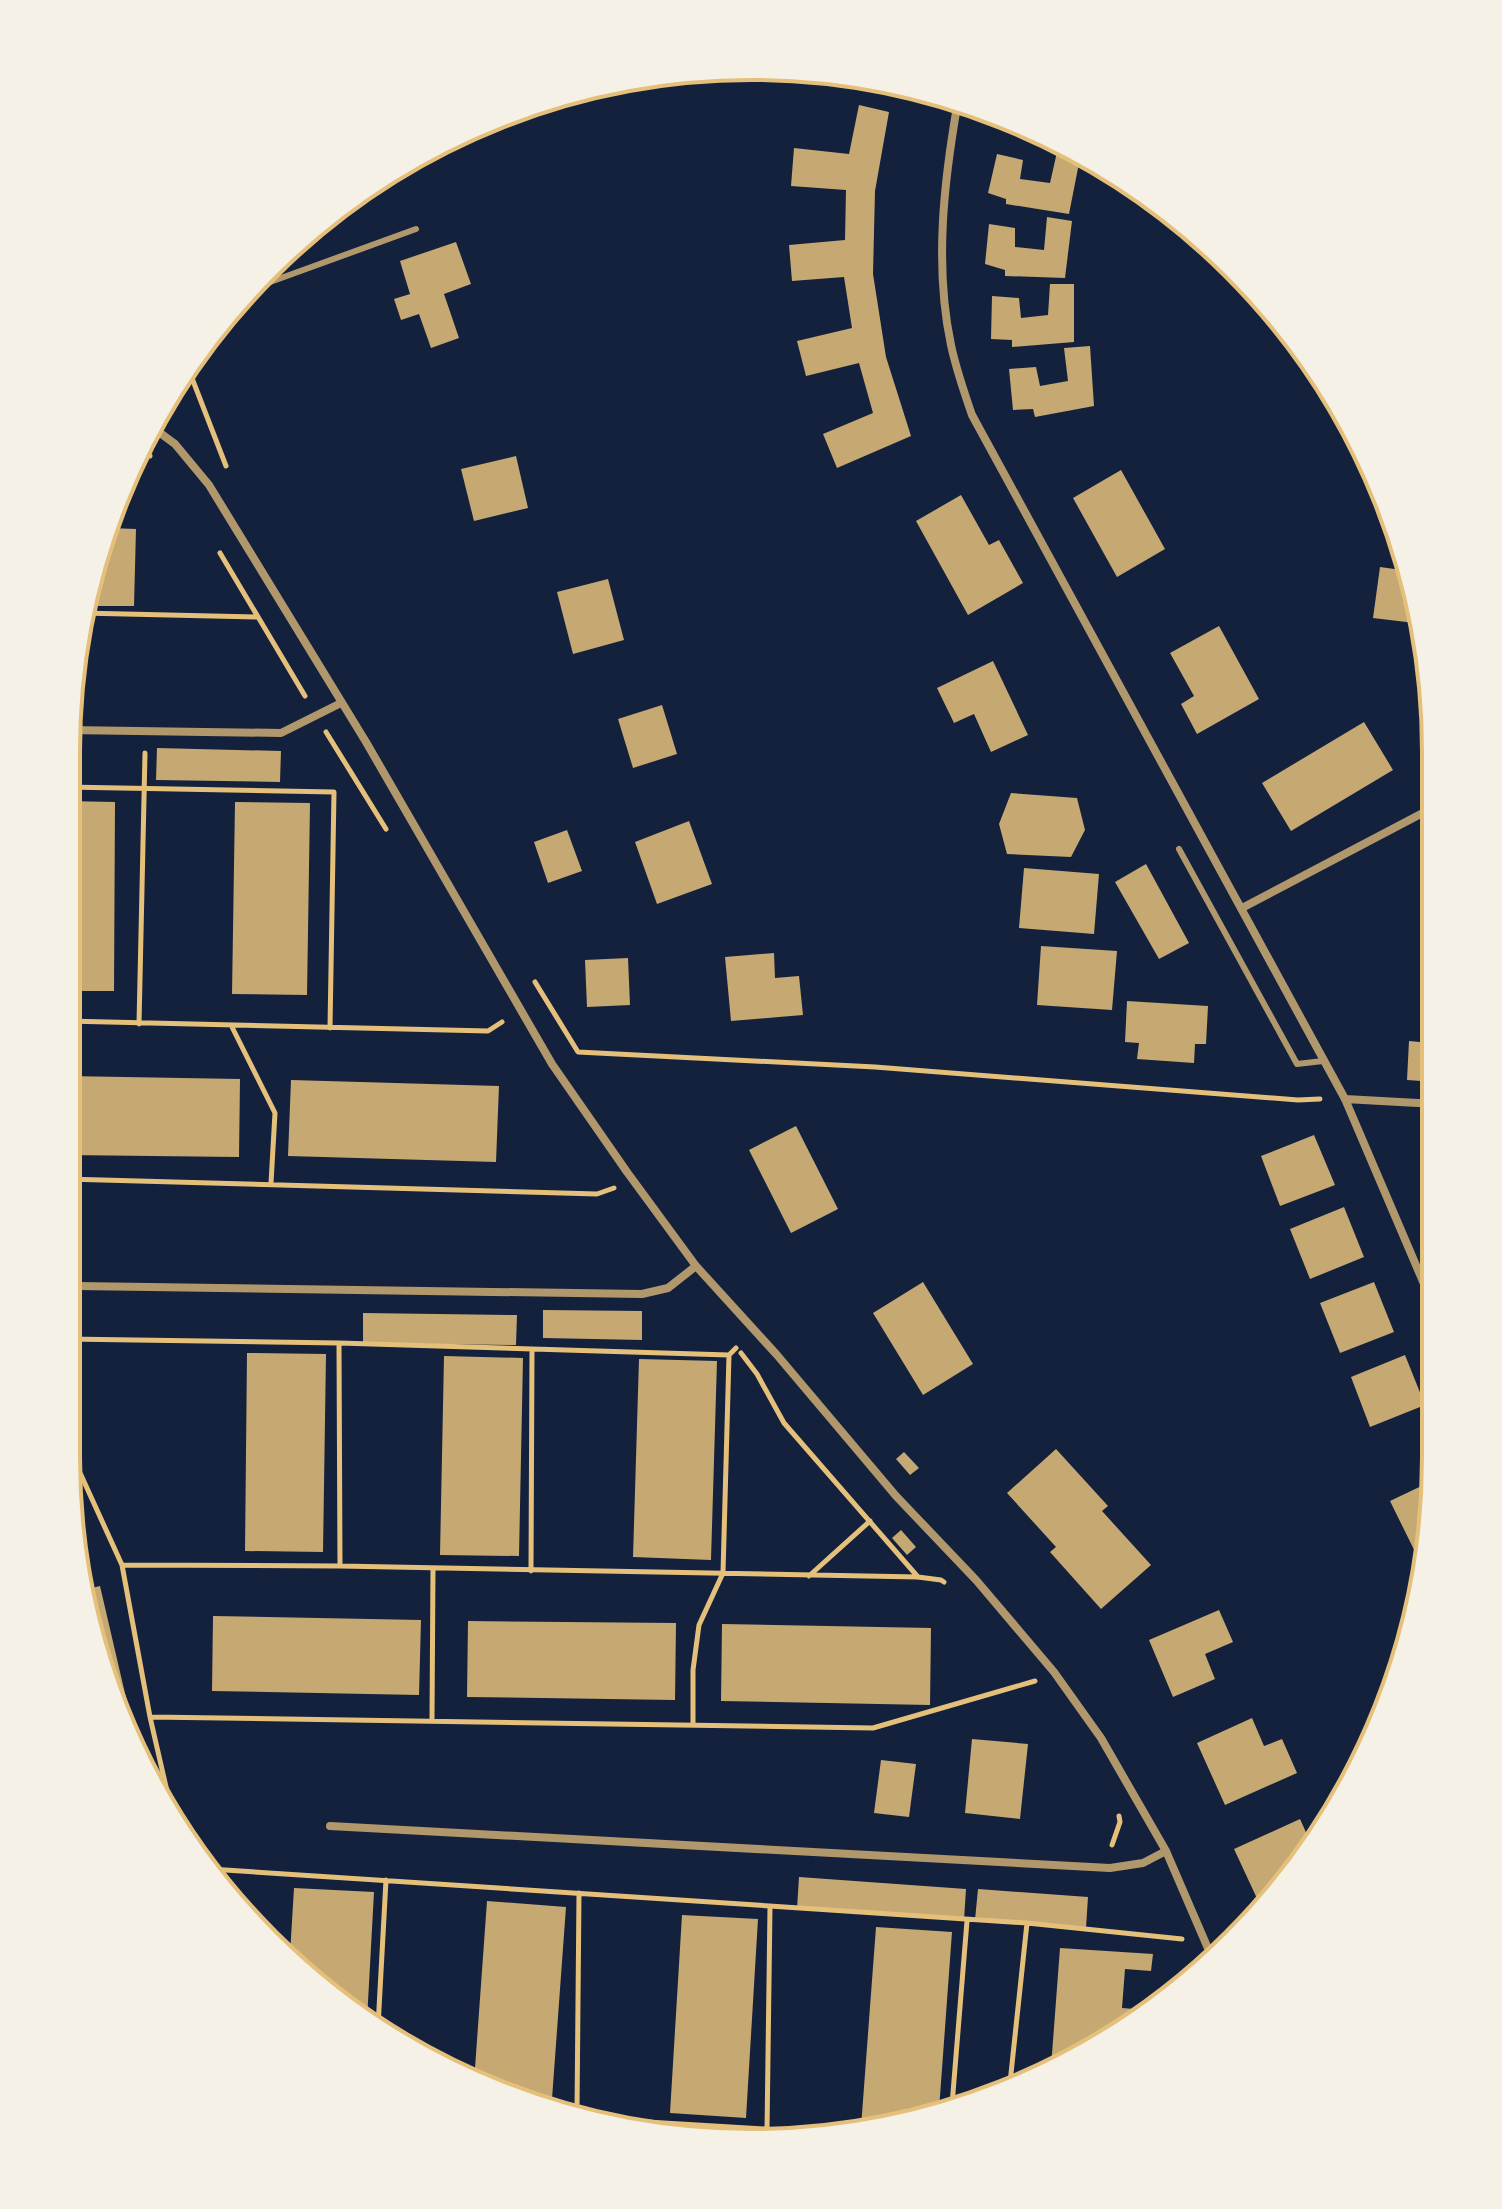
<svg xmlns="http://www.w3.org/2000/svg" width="1502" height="2209" font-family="Helvetica,sans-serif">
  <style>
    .building { fill: #c6a872 }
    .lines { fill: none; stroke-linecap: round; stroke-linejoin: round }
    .path { stroke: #e5c07b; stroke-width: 5 }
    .service { stroke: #b1986c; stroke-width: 6 }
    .minor { stroke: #b1986c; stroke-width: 8 }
    .rim { fill: none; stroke: #e5c07b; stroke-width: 4 }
  </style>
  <rect width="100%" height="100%" fill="#14213d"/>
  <path class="building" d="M859 105 889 112 875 191 873 274 886 357 911 436 837 468 823 434 873 413 859 363 806 376 797 341 852 328 844 277 792 281 789 245 845 240 846 190 791 186 794 148 849 154Z
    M1057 152 1080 158 1069 214 1006 204V199L988 193 997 154 1023 160 1020 179 1050 183Z
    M1047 217 1072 221 1065 278 1005 276V270L985 264 989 224 1015 228V247L1044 250Z
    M456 242 471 284 444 294 459 338 431 348 419 314 401 320 394 299 410 294 400 261Z
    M1050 284H1074V342L1012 347V340L991 339 992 296 1019 298 1021 318 1048 315Z
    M1090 346 1094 406 1035 417 1033 409 1013 410 1009 369 1036 367 1040 386 1068 381 1064 348Z
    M516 456 528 508 474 521 461 469Z
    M1121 470 1165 549 1117 577 1073 498Z
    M961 495 989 545 999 540 1023 583 968 615 916 521Z
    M109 528 136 529 134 606H83Z
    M1380 567 1409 571 1423 624 1373 618Z
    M608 579 624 640 573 654 557 592Z
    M1219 626 1259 699 1197 734 1181 704 1194 696 1170 653Z
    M993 661 1028 735 991 752 974 714 954 723 937 688Z
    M662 705 677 754 633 768 618 719Z
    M1364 722 1393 770 1291 831 1262 783Z
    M157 748 281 751 280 782 156 780Z
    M1011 793 1077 798 1085 830 1071 857 1007 854 999 824Z
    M66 801 115 802 114 991H66Z
    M235 802 310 803 307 995 232 994Z
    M689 821 712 884 657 904 635 842Z
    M567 830 582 871 548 883 534 842Z
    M1146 864 1189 943 1159 959 1115 882Z
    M1024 868 1099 874 1094 934 1019 928Z
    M1041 946 1117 951 1112 1010 1037 1005Z
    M774 953 775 978 799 976 803 1015 731 1021 725 957Z
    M628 958 630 1005 587 1007 585 960Z
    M1127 1001 1208 1006 1206 1044H1195L1194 1063 1137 1059 1139 1043 1125 1042Z
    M1432 1031H1436V1082L1407 1080 1409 1041 1431 1043Z
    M66 1076 240 1079 239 1157 66 1155Z
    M291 1080 499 1086 496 1162 288 1156Z
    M796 1126 838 1209 791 1233 749 1150Z
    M1314 1135 1335 1185 1280 1206 1261 1156Z
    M1344 1207 1364 1257 1310 1279 1290 1229Z
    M923 1282 973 1364 923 1395 873 1313Z
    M1374 1282 1394 1332 1340 1353 1320 1303Z
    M543 1310 642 1311V1340L543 1338Z
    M363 1313 517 1315 516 1345 363 1343Z
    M247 1353 326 1354 323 1552 245 1551Z
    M1405 1355 1425 1405 1370 1427 1351 1377Z
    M444 1356 523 1358 519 1556 440 1555Z
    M639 1359 717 1361 711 1560 633 1557Z
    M1056 1449 1108 1506 1102 1511 1151 1565 1101 1609 1050 1552 1056 1547 1007 1493Z
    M904 1452 919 1468 910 1475 896 1459Z
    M1434 1480 1429 1527 1425 1572 1390 1501Z
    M901 1530 916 1547 907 1555 892 1538Z
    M100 1586 137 1745H135L102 1678 88 1589Z
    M1219 1610 1233 1642 1205 1654 1215 1679 1173 1697 1149 1640Z
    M213 1616 421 1620 419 1695 212 1691Z
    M468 1621 676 1623 675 1700 467 1697Z
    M722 1624 931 1628 930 1705 721 1701Z
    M1252 1718 1264 1746 1282 1739 1297 1773 1225 1805 1197 1743Z
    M972 1739 1028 1744 1020 1819 965 1813Z
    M881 1760 916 1764 909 1817 874 1813Z
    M1300 1819 1309 1839 1261 1907 1234 1849Z
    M799 1877 966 1889 964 1920 797 1909Z
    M294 1888 374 1892 367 2020 334 2001 290 1954Z
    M978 1889 1088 1897 1086 1928 975 1920Z
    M487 1901 566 1907 552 2099 509 2096 489 2091 474 2082Z
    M682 1915 758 1919 746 2118 670 2113Z
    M876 1927 952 1932 939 2110 888 2129 861 2127Z
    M1060 1948 1153 1954 1151 1971 1125 1969 1122 2008 1147 2010 1093 2051 1051 2067Z"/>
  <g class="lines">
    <path class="path" d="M190 373 226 466
      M136 450 150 456
      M220 553 305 696
      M81 613 258 617
      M326 732 386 829
      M66 787 334 792 330 1028
      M535 982 578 1052 875 1067 1298 1100 1320 1099
      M66 1021 488 1031 502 1022
      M139 1024 145 753
      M232 1027 275 1113 271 1183
      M66 1179 597 1194 614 1188
      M66 1339 339 1343 729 1355 736 1348
      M339 1343 340 1566
      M741 1353 757 1374 784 1423 918 1577
      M66 1442 122 1565 150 1717 175 1826
      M122 1565 340 1566 918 1577 941 1580 944 1582
      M531 1571 532 1349
      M809 1576 870 1521
      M150 1717 873 1728 1035 1681
      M432 1719 433 1568
      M693 1725V1670L699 1625 723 1573 729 1355
      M1112 1845 1120 1822 1119 1816
      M210 1869 1027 1923 1182 1939
      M378 2027 386 1880
      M1010 2083 1027 1923
      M952 2105 967 1921
      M577 2111 579 1893
      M614 2120 832 2133
      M767 2131 770 1907"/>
    <path class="service" d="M251 289 416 229
      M1179 849 1297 1064 1323 1061"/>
    <path class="minor" d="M958 101C944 180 934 265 951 345 956 369 964 392 972 415L1345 1099 1436 1312
      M152 427 175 444 209 485 366 742 552 1064 627 1172 696 1266 777 1355 896 1496 976 1580 1054 1672 1101 1738 1166 1851 1213 1960
      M68 730 281 733 341 703
      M1242 908 1436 806
      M1345 1099 1436 1104
      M77 1286 642 1294 668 1288 696 1266
      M330 1826 1110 1868 1143 1863 1166 1851"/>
  </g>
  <path d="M0 0H1502V2209H0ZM751 80H751A671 671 0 0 1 1422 751V1458A671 671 0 0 1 751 2129H751A671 671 0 0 1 80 1458V751A671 671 0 0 1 751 80Z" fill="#f6f1e7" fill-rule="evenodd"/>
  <path class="rim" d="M751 80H751A671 671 0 0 1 1422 751V1458A671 671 0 0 1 751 2129H751A671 671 0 0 1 80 1458V751A671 671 0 0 1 751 80Z"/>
</svg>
